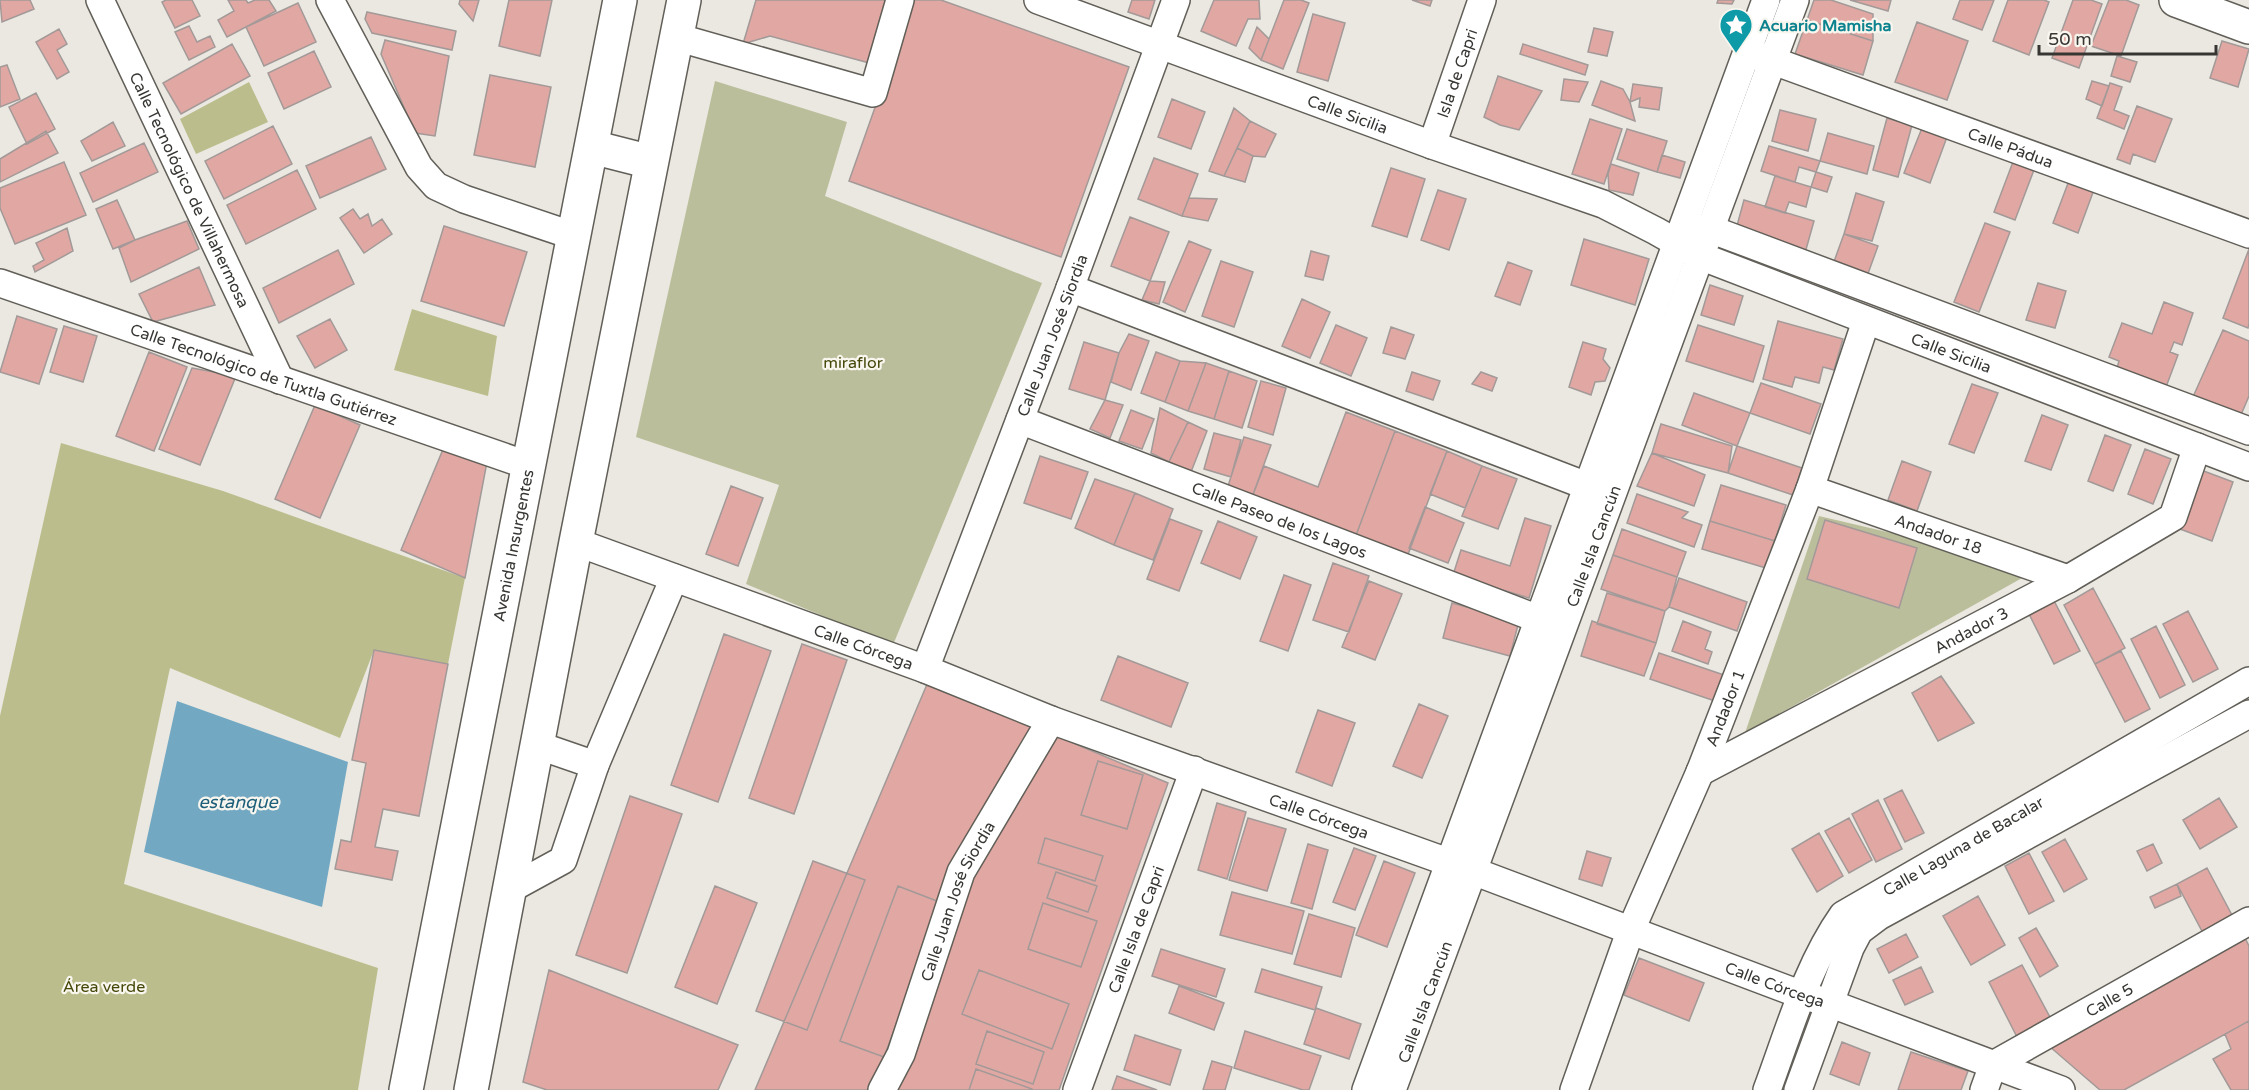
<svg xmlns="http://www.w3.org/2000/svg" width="2249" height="1090" font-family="'Varela Round',sans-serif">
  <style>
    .green { fill: #bbbe9b }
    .forest { fill: #bbbe8c }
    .water { fill: #73a8c3 }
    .building { fill: #e1a8a3; stroke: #a29998; stroke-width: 1.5 }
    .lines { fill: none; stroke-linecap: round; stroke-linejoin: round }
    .minor-casing { stroke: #615f58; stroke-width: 30 }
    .major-casing { stroke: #615f58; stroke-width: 36 }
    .minor { stroke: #fff; stroke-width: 27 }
    .major { stroke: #fff; stroke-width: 33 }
    .labels { text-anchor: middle; stroke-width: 4.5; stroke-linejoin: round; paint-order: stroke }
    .culture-label { font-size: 16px; font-weight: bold; fill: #0d838f; stroke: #f8f6ee; text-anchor: start }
    .street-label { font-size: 16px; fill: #373633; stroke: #f8f6ee }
    .park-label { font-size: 16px; fill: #46480a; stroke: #f8f6ee }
    .water-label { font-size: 18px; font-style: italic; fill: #1d5f7b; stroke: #f8f6ee }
  </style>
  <rect width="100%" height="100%" fill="#eae8e0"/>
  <path class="green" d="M715 81 847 122 825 196 1042 283 893 645 746 584 779 485 636 437Z
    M1819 516 1955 548 2031 573 1745 733Z"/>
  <path class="forest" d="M249 82 268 122 196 154 180 119Z
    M412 309 497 336 488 396 394 370Z
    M61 443 223 491 465 578 448 664 374 650 340 738 170 668 124 884 378 968 358 1090H0V716Z"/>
  <path class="water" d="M177 701 348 762 322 907 144 852Z"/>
  <path class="building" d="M0 0H30L34 9 2 22Z
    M166 0H192L200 16 175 28 162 2Z
    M228 0H246L248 3 255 0H269L276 11 227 37 218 20 234 11Z
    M460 0H479L473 21 459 4Z
    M509 0H552L540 56 499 46Z
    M756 0H891L873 64 770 36 743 44Z
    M913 0H941L1129 67 1061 257 849 181Z
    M1132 0H1155L1149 19 1128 12Z
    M1214 0H1259L1260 19H1248L1236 46 1201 31Z
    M1284 0H1301L1309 3 1283 69 1261 60Z
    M1412 0H1432L1430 6Z
    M1718 0H1734L1732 4 1717 3Z
    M1814 0H1831L1873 14V41L1807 20Z
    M1850 0H1891L1888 11Z
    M1960 0H1994L1982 30 1953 19Z
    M2008 0H2044L2049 2 2029 55 1993 41Z
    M2073 0H2091L2102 4 2079 68 2052 58Z
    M2109 0H2126L2139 5 2121 56 2091 46Z
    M298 3 316 42 264 66 246 27Z
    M367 12 456 31 452 50 372 33 365 19Z
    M1313 14 1345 23 1328 81 1297 72Z
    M1807 20 1873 41 1863 75 1795 54Z
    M1917 22 1968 41 1947 100 1895 82Z
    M189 26 197 42 210 36 215 47 189 60 175 32Z
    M1257 27 1269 39 1261 60 1249 48Z
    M1594 28 1613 32 1607 56 1588 52Z
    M59 29 67 44 57 50 69 72 57 79 36 42Z
    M385 40 449 56 435 136 415 133 381 54Z
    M2222 41 2249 49 2238 87 2210 78Z
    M232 44 250 76 181 114 163 83Z
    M1523 44 1588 65 1585 75 1520 54Z
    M314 51 331 87 284 109 268 73Z
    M2117 56 2137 62 2130 82 2111 76Z
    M7 65 20 99 0 107V67Z
    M490 75 551 87 535 167 474 155Z
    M1498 76 1542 91 1519 130 1500 125 1484 117Z
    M1564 79 1588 82 1579 102 1561 100Z
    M1601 81 1623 89 1630 102 1635 121 1592 105Z
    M2092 81 2109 86 2102 106 2086 99Z
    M2110 83 2122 87 2114 110 2129 116 2124 129 2097 118Z
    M1633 84 1662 88 1659 110 1639 107 1640 98 1630 102Z
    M36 93 55 129 27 144 9 107Z
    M1172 99 1205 112 1191 149 1158 137Z
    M2137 106 2172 119 2155 162 2133 154 2130 164 2117 159Z
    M1234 108 1250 121 1224 176 1209 171Z
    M1780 110 1816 119 1808 151 1772 141Z
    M1887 118 1912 125 1898 177 1873 170Z
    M1590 119 1622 129 1604 184 1572 174Z
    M1250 121 1276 134 1265 157 1253 156 1237 148Z
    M113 122 125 146 92 161 81 141Z
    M273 126 292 164 224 199 205 161Z
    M1922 128 1947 137 1930 183 1904 173Z
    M1627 129 1667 141 1657 172 1617 159Z
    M46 131 58 153 0 182V159Z
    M1828 133 1874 146 1867 174 1820 161Z
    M371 137 386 169 320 198 306 166Z
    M144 143 158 172 93 202 80 173Z
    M1769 146 1820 161 1816 172 1799 167 1795 182 1761 171Z
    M1237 148 1253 156 1245 182 1224 176Z
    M2016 154 2037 162 2015 220 1994 212Z
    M1662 155 1685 162 1680 178 1657 172Z
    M1154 158 1198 174 1182 216 1138 199Z
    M64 162 86 215 15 244 0 208V188Z
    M1611 164 1639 173 1633 195 1609 190 1608 174Z
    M1391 168 1425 179 1407 237 1372 226Z
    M297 170 316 209 246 244 227 205Z
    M1816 172 1832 177 1827 192 1811 187Z
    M1775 176 1811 187 1806 207 1789 202 1785 213 1765 207Z
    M2070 178 2095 187 2078 233 2053 223Z
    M1438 190 1466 199 1449 250 1421 240Z
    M1856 193 1884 202 1872 241 1844 234Z
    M1189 198 1217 199 1208 221 1182 216Z
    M117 200 135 240 113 249 96 209Z
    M1744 200 1814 221 1805 253 1735 233Z
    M353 209 360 219 368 214 372 226 382 219 392 234 364 253 340 218Z
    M1130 217 1169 232 1150 281 1111 266Z
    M187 221 199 249 131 282 119 248 135 240Z
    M1985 223 2010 232 1979 312 1954 302Z
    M444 226 527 252 504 326 421 301Z
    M67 228 73 251 35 272 33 266 44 260 36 243Z
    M1844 234 1878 246 1866 279 1832 267Z
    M1584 239 1649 259 1635 305 1571 285Z
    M1189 241 1211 250 1185 312 1163 302Z
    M2249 249V324L2248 328 2223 318Z
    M338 250 354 284 279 323 263 288Z
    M1311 251 1329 256 1323 280 1305 276Z
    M1221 261 1253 272 1234 327 1202 316Z
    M1508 262 1532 271 1520 305 1495 296Z
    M199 267 215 305 153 322 139 294Z
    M1150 281 1165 282 1159 304 1142 300Z
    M2038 283 2066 291 2055 328 2026 320Z
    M1710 285 1743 296 1734 325 1701 315Z
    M1302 299 1330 312 1310 358 1282 346Z
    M2164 302 2193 313 2182 345 2174 342 2170 352 2178 355 2166 387 2117 368 2119 361 2109 357 2122 323 2152 334Z
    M17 316 57 329 39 384 0 372Z
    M330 319 347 350 315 368 297 336Z
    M1778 321 1843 339 1834 370 1823 367 1819 383 1795 377 1792 387 1763 379Z
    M1336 325 1367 338 1351 376 1320 363Z
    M1698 325 1764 346 1753 382 1686 361Z
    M64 326 97 336 83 382 50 372Z
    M1391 327 1414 335 1405 359 1383 353Z
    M2223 330 2249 341V396L2240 417 2192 399Z
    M1129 334 1149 341 1131 390 1111 382 1119 353Z
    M1084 342 1119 353 1105 400 1069 389Z
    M1583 342 1606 349 1603 359 1610 368 1605 381 1595 382 1591 395 1569 387Z
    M149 352 187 367 154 451 116 436Z
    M1156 352 1180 361 1165 402 1141 393Z
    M1180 361 1206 363 1188 411 1165 402Z
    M1206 363 1229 371 1214 419 1188 411Z
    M192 368 236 376 200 465 159 449Z
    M1229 371 1257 381 1242 428 1214 419Z
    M1412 372 1440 381 1433 400 1406 391Z
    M1481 372 1497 378 1492 391 1472 384Z
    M1261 381 1286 388 1273 435 1248 427Z
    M1761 383 1821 404 1810 434 1750 413Z
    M1972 384 1998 393 1974 453 1949 444Z
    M1694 393 1750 413 1737 446 1682 425Z
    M1105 400 1123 405 1110 438 1090 429Z
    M315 405 360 425 320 518 275 499Z
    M1160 408 1188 422 1169 462 1151 453Z
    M1131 410 1154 419 1142 449 1119 441Z
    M1346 412 1395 431 1355 538 1251 500 1264 466 1318 487Z
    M2042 415 2068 425 2051 470 2025 461Z
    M1188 422 1207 431 1191 472 1169 462Z
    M1661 424 1732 446 1728 473 1652 453Z
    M1395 431 1447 451 1407 557 1355 538Z
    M1214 433 1241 440 1231 477 1204 469Z
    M2105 435 2131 445 2113 491 2088 481Z
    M1244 437 1271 445 1251 500 1227 489Z
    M1737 446 1802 468 1793 495 1728 473Z
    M444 447 487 462 465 578 401 550Z
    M2145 449 2171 459 2153 504 2128 494Z
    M1447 451 1482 466 1465 508 1430 494Z
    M1652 453 1705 475 1694 506 1637 486Z
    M1040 456 1088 472 1071 519 1024 503Z
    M1902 461 1931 472 1917 511 1888 500Z
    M1482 466 1517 479 1498 529 1462 516Z
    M2201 470 2233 482 2212 541 2180 529Z
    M1095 479 1135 493 1114 545 1075 528Z
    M1721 485 1786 505 1775 541 1710 521Z
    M731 486 763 498 738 566 706 554Z
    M1135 493 1173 509 1153 560 1114 545Z
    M1637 494 1688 512 1682 518 1702 525 1694 547 1627 523Z
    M1425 507 1464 523 1448 563 1409 548Z
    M1525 518 1551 526 1529 598 1453 575 1461 550 1510 566Z
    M1170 519 1202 531 1179 591 1147 579Z
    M1825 520 1917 548 1899 608 1807 579Z
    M1218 521 1257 537 1240 579 1201 563Z
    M1710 521 1775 541 1766 568 1702 549Z
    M1622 529 1686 552 1677 577 1613 555Z
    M1613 555 1677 577 1669 607 1665 611 1601 589Z
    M1333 563 1369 576 1349 632 1313 620Z
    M1284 575 1311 585 1288 651 1260 641Z
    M1679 578 1747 602 1737 631 1669 607Z
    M1369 581 1402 594 1375 660 1342 647Z
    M2093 588 2125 648 2095 664 2064 605Z
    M1607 593 1665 611 1656 643 1597 624Z
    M2050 593 2080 651 2054 664 2025 606Z
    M1452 603 1519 621 1510 656 1443 638Z
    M2188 611 2218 669 2193 682 2163 624Z
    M1592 621 1656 643 1644 676 1581 656Z
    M1683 621 1711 632 1705 649 1712 652 1708 664 1672 651Z
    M2156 626 2185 685 2160 698 2131 639Z
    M724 634 771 651 718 802 671 785Z
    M802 644 847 660 794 814 749 798Z
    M374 650 448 664 419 816 383 809 375 847 398 851 392 880 335 869 341 840 351 842 366 763 352 760Z
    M2121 651 2150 709 2125 722 2095 664Z
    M1659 653 1724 675 1715 701 1650 679Z
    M1118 656 1188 683 1171 727 1101 700Z
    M1941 676 1974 723 1938 741 1912 693Z
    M928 682 1168 783 1059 1090H755Z
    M1419 704 1448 716 1422 778 1393 766Z
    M1318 710 1355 723 1332 786 1296 772Z
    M1098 761 1143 775 1127 829 1081 815Z
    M1902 790 1924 833 1905 842 1884 799Z
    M630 796 682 814 627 973 576 955Z
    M2219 798 2237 827 2200 849 2183 820Z
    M1878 800 1902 849 1876 862 1852 814Z
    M1217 803 1246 812 1227 879 1198 870Z
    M1248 818 1286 829 1267 891 1229 880Z
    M1849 818 1872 860 1849 873 1825 831Z
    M1819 833 1843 876 1817 892 1792 849Z
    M1045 838 1103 856 1095 881 1038 863Z
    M2065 839 2087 879 2064 892 2042 852Z
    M1308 844 1328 850 1312 909 1291 903Z
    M2153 844 2162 863 2147 871 2137 851Z
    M1354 848 1376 856 1355 910 1333 902Z
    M1587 851 1611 858 1602 886 1579 879Z
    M2029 853 2054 901 2029 914 2005 866Z
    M813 861 865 880 807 1030 756 1011Z
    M1384 861 1415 873 1387 947 1356 935Z
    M2207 868 2233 917 2203 933 2177 884Z
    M1056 872 1097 886 1088 912 1047 898Z
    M2177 884 2181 896 2155 908 2150 897Z
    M715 886 757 903 717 1004 675 987Z
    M898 886 942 903 884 1057 840 1041Z
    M1232 892 1304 911 1292 954 1220 935Z
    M1978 896 2005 945 1971 965 1943 916Z
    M1043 903 1097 921 1081 967 1028 949Z
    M1309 914 1355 928 1341 977 1294 964Z
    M2036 928 2058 966 2040 977 2019 938Z
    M1906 934 1918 957 1889 973 1877 949Z
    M2245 938 2249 946V1021L2124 1090H2100L2049 1046Z
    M1161 949 1225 969 1216 997 1152 976Z
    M1639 958 1704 983 1689 1021 1624 995Z
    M2022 965 2051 1019 2017 1037 1989 982Z
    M1921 967 1933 992 1905 1005 1893 980Z
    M1262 969 1322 987 1315 1010 1255 992Z
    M549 970 738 1045 718 1090H547L523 1082Z
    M979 970 1069 1004 1052 1049 962 1014Z
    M1179 986 1224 1003 1214 1030 1169 1013Z
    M1316 1008 1361 1024 1349 1059 1304 1044Z
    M2249 1021V1090H2231L2213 1059 2231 1049 2225 1034Z
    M987 1031 1044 1052 1033 1084 976 1064Z
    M1245 1031 1321 1056 1309 1090H1303L1234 1068Z
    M1135 1035 1181 1050 1170 1085 1124 1070Z
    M1842 1042 1870 1053 1859 1085 1830 1074Z
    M1911 1052 1968 1071 1961 1090H1898Z
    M1212 1061 1232 1067 1225 1090H1203Z
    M976 1069 1032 1089V1090H969Z
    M1117 1076 1157 1090H1112Z"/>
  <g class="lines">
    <g class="minor-casing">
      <g id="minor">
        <path id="s1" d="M100 0 280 380"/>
        <path d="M330 0 419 167 436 186 464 199 574 236"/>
        <path id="s2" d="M1038 0 1432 145 1603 204 1656 231 1700 256 2249 467"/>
        <path d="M676 37 873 93 900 0"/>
        <path id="s3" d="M1757 55 2249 234"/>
        <path id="s4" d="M1432 145 1482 0"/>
        <path d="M1693 230 1710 229 2249 431"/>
        <path id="s5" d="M0 283 527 465"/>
        <path d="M1070 288 1587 486"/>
        <path id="s6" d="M1020 420 1554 625"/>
        <path id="s7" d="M1810 489 2068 579"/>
        <path id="s8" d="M576 542 925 669 1051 720 1473 871 1802 995 1829 1003 2061 1090"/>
        <path id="s9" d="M925 669 1070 288 1176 0"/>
        <path d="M537 745 595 765"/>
        <path id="s10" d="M1700 772 2068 579 2173 517 2197 447"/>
        <path d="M510 889 563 860 595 765 674 578"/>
        <path id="s11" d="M882 1090 901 1054 961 872 1051 720"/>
        <path id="s12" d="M1077 1090 1194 770"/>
        <path d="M1366 1090 1766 0"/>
        <path id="s13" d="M1392 1090 1795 0"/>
        <path id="s14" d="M1574 1090 1630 932 1700 772 1810 489 1866 321"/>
        <path id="s15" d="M1767 1090C1789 1031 1807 966 1843 915L2249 681"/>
        <path d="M1798 1090 1850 948 1859 931 1879 916 2249 714"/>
        <path id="s16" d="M1984 1090 1993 1065 2249 921"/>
      </g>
    </g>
    <g class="major-casing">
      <g id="major">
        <path d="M2176 0 2249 27"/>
        <path d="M592 147 651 162"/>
        <path id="s17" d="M406 1090 620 0"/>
        <path d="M471 1090 576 542 684 0"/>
      </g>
    </g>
    <use href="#minor" class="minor"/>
    <use href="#major" class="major"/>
  </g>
  <defs>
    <g id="sight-pin" transform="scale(1.725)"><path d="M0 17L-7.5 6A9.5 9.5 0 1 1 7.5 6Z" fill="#0f9aa8" stroke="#f8f6ee"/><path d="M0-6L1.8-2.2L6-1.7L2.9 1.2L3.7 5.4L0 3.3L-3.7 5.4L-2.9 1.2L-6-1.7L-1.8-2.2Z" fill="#fff"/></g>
  </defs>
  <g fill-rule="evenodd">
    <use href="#sight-pin" x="1736" y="25"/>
  </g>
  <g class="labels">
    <g class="culture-label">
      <text x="1759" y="31">Acuario Mamisha</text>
    </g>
    <g class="street-label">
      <text dy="6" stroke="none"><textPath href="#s4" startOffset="76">Isla de Capri</textPath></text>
      <text dy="6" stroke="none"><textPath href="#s2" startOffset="330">Calle Sicilia</textPath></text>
      <text dy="6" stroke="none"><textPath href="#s3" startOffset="270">Calle Pádua</textPath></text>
      <text dy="6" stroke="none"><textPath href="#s1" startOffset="210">Calle Tecnológico de Villahermosa</textPath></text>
      <text dy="6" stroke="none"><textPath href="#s9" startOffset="357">Calle Juan José Siordia</textPath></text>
      <text dy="6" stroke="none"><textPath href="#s2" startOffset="980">Calle Sicilia</textPath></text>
      <text dy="6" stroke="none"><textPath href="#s5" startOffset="279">Calle Tecnológico de Tuxtla Gutiérrez</textPath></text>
      <text dy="6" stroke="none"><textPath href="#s6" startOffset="278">Calle Paseo de los Lagos</textPath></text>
      <text dy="6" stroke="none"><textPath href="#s7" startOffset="136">Andador 18</textPath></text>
      <text dy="6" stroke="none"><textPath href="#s17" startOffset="555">Avenida Insurgentes</textPath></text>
      <text dy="6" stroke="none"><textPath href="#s13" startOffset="580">Calle Isla Cancún</textPath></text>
      <text dy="6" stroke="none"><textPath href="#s10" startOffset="306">Andador 3</textPath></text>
      <text dy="6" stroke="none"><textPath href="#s8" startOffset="306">Calle Córcega</textPath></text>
      <text dy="6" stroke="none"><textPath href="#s14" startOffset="411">Andador 1</textPath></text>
      <text dy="6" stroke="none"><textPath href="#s8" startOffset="792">Calle Córcega</textPath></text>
      <text dy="6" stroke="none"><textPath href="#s15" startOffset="330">Calle Laguna de Bacalar</textPath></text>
      <text dy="6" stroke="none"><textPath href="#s11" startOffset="204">Calle Juan José Siordia</textPath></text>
      <text dy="6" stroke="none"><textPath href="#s12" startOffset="171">Calle Isla de Capri</textPath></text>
      <text dy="6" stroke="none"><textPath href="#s8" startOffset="1278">Calle Córcega</textPath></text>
      <text dy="6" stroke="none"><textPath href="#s16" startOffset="160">Calle 5</textPath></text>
      <text dy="6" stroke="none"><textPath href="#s13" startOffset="94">Calle Isla Cancún</textPath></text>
    </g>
    <g class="park-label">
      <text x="853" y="368">miraflor</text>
      <text x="104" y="992">Área verde</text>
    </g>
    <g class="water-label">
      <text x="238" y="808">estanque</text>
    </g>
  </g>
  <path d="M2039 45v9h177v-9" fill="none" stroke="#373633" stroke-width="3"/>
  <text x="2048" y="45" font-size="18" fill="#373633" stroke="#f8f6ee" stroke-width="4.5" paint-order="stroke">50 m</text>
</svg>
